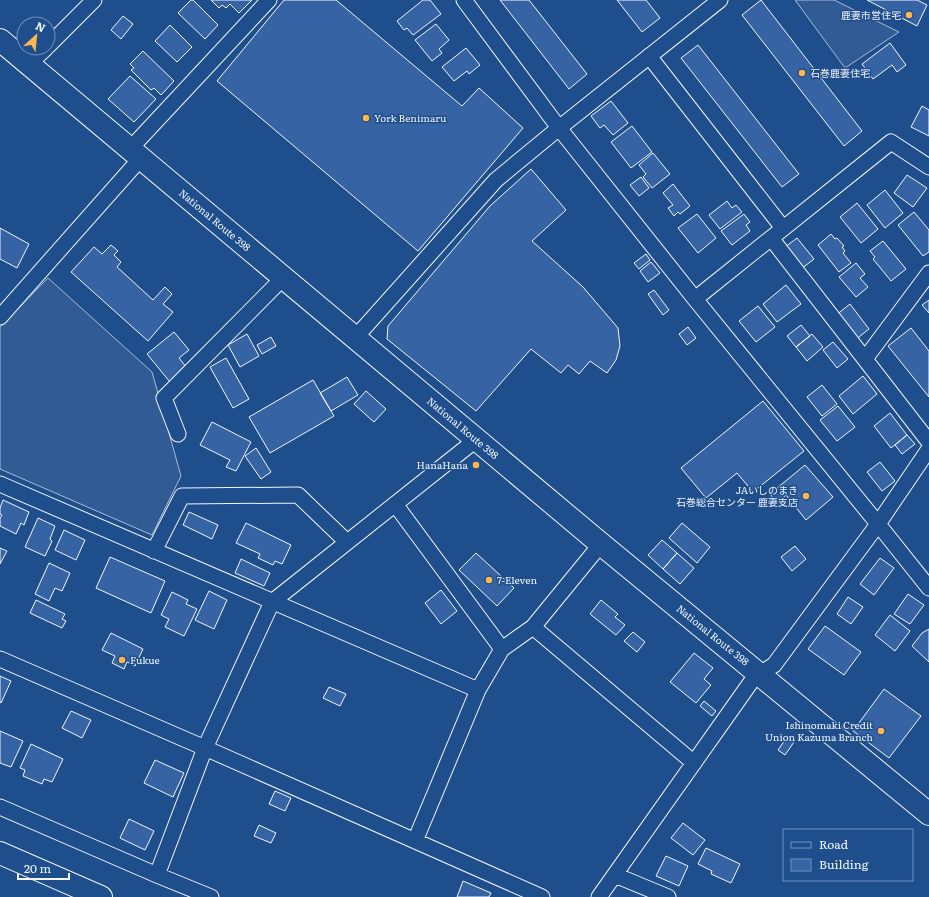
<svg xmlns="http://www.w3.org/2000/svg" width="929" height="897" font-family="Literata,'Noto Sans JP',serif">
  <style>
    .built { fill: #305b95; stroke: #a8bbd7 }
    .building { fill: #3563a3; stroke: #f2f6ff }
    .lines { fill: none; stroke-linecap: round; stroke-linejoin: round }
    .minor-casing { stroke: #f2f6ff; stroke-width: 17 }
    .secondary-casing { stroke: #f2f6ff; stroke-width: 24 }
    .trunk-casing { stroke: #f2f6ff; stroke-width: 24 }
    .minor { stroke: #1f4e8c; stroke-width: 15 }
    .secondary { stroke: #1f4e8c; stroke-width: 22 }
    .trunk { stroke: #1f4e8c; stroke-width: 22 }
    .poi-dot { fill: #ffb74d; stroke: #1f4e8c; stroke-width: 1.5 }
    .labels { text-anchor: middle; stroke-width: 3; stroke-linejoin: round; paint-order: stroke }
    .poi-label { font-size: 10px; fill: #f2f6ff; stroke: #1f4e8c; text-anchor: end }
    .street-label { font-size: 10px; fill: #f2f6ff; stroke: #1f4e8c }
  </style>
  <rect width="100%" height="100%" fill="#1f4e8c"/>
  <path class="built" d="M795 0H834L899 32 845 68Z
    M48 278 152 372 181 476 152 535 0 469V327Z"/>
  <path class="building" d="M191 0H193L218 25 205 39 178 13Z
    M211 0H252L239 13 230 4 226 8 222 5 219 8Z
    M284 0H336L462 106 479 88 523 128 418 251 217 81Z
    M423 0H430L441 14 413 35 407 28 404 30 397 21Z
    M500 0H529L587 74 569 89Z
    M617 0H646L660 18 642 32Z
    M761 0 862 131 844 146 742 15Z
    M867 0H917L927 5 917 26Z
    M123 16 133 24 121 39 111 30Z
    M436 24 449 40 439 49 442 53 432 61 415 40Z
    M170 25 192 47 177 62 155 41Z
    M890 43 906 65 897 72 892 65 873 79 862 64Z
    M698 45 799 174 782 187 681 58Z
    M466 48 480 65 469 74 467 71 454 81 442 67Z
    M143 51 174 81 161 95 154 88 151 90 131 70 134 68 130 64Z
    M130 76 156 99 134 122 108 99Z
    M611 101 628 123 613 135 604 125 600 128 591 116Z
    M922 106 929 110V136L911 127Z
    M632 126 652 152 631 168 611 142Z
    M653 153 670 174 652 188 643 177 646 174 639 165Z
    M531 169 566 210 532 241 583 287 618 328 620 346 616 360 607 373 590 361 579 374 568 365 561 373 531 349 476 411 387 339 388 326 490 206Z
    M907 175 927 188 913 207 894 193Z
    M641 177 649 188 639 196 630 185Z
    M673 184 690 206 680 214 678 212 674 216 668 208 673 205 663 193Z
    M885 190 903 213 885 228 867 205Z
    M727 201 732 208 736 205 742 212 720 229 709 215Z
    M857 203 878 229 861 243 840 217Z
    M914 212 929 230V252L923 256 898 225Z
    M697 214 716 238 698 253 678 228Z
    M744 214 750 222 746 225 750 231 732 245 721 231Z
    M0 228 29 244 17 268 0 259Z
    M831 234 835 239 837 238 844 246 842 247 845 251 843 253 851 263 839 272 818 245Z
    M797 238 814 259 801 269 784 248Z
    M883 241 906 269 891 281 873 259 875 257 870 251Z
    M111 245 118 251 114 255 121 262 117 267 153 300 165 287 172 294 163 304 173 312 148 341 71 272 94 247 102 254Z
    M646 254 650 260 639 269 634 263Z
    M651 262 660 273 648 282 640 271Z
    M856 263 865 274 860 278 868 287 856 297 839 277Z
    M786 285 801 304 777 322 763 304Z
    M654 290 669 310 663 315 648 294Z
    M929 300V313L922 305Z
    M850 304 869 329 854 341 835 316Z
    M758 306 775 327 756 342 739 321Z
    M801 325 810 336 796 347 787 336Z
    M688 327 696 338 687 345 679 334Z
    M911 328 929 351V397L888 346Z
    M174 332 189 350 179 358 187 368 170 382 147 354Z
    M247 334 259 356 240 367 228 345Z
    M812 334 823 347 807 361 796 347Z
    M271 337 276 346 262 354 257 345Z
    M833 342 848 359 837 368 823 350Z
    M226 358 249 399 233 408 210 367Z
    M863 376 877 394 853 414 839 396Z
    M347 377 358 395 331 411 320 393Z
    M313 380 334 416 270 453 249 417Z
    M822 385 837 404 822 416 807 397Z
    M366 391 386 409 374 422 354 404Z
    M763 401 804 451 753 492 737 473 706 498 681 468Z
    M838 406 855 427 837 441 820 420Z
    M890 413 907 435 891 448 874 426Z
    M212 422 251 442 236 471 226 467 230 460 200 445Z
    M907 435 915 444 902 454 895 445Z
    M256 448 271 472 261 479 245 456Z
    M880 462 895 481 882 491 867 472Z
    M805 465 833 497 806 520 786 495 777 503 770 494Z
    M3 500 29 512 24 525 21 523 16 534 0 526V518L2 515 0 514V508Z
    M189 512 218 525 212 539 183 525Z
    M38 518 55 526 50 539 52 541 45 556 25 547Z
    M246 523 291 545 282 564 275 561 273 565 258 558 260 554 236 543Z
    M682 523 710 547 697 563 669 538Z
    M64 530 85 540 76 560 55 550Z
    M662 540 677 553 663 569 648 555Z
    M795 546 806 559 792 571 781 557Z
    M0 548 7 551 0 564Z
    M476 553 514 588 497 606 459 570Z
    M677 553 694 568 680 584 663 569Z
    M110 557 165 581 151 613 96 588Z
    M880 558 894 568 874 595 860 584Z
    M241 559 270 573 264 586 235 573Z
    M49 563 70 573 62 591 55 588 49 601 35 594Z
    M441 590 457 611 441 624 425 603Z
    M209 591 227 600 214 629 195 620Z
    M172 592 188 600 186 604 197 609 184 636 165 627 169 619 161 615Z
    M908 594 924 605 910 624 894 614Z
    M848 597 863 607 851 624 837 614Z
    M36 600 65 614 62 619 66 621 62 628 30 613Z
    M601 600 618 614 615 617 625 625 616 635 590 614Z
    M890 615 910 631 895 651 875 635Z
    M825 626 861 652 844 675 808 649Z
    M929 629V662L912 646 922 633Z
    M633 632 645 642 637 652 624 641Z
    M111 633 143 649 135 666 127 662 124 669 112 663 115 656 102 650Z
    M694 653 713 668 704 679 711 685 696 703 670 682Z
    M0 676 11 681 1 703 0 702Z
    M329 687 346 694 340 706 323 698Z
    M884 689 921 716 889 758 853 731Z
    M704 701 716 711 712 716 700 706Z
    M71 711 91 720 82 738 62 728Z
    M0 731 23 741 11 767 0 763Z
    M787 737 794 742 785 755 778 750Z
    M31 744 63 759 52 782 44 779 42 784 23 776 25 770 20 768Z
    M155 760 184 773 173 797 144 783Z
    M275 791 291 798 285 811 269 804Z
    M129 819 154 831 145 850 120 838Z
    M683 823 705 840 693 855 671 838Z
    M259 825 276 833 271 843 254 836Z
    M706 848 740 864 731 883 711 874 712 871 698 864Z
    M666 856 688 866 679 886 656 876Z
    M463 881 491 893 489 897H457Z"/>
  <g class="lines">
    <g class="minor-casing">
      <path id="minor" d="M464 0 559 128 695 299 878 524 929 588
        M48 46 94 0
        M649 56 783 228
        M29 64 46 48
        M130 149 269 0
        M771 238 929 442
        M695 299 891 142 929 167
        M0 317 141 158
        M355 338 496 180 559 128 720 0
        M865 359 929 273
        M178 434 164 398 283 278
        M0 484 478 690
        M395 504 502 649
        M154 551 182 496 298 495 347 542
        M533 627 694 763
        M0 659 205 748 542 897
        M0 807 157 875 211 897
        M415 841 478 690 502 649 533 627 601 544
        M157 875 205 748 272 602 477 439
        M615 875 668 897
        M599 897 751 682 760 674 774 665 878 524 929 449"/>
    </g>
    <g class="secondary-casing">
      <path id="secondary" d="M0 853 101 897"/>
    </g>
    <g class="trunk-casing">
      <path id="trunk" d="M0 40 601 544 929 814"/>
    </g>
    <use href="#minor" class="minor"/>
    <use href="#secondary" class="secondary"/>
    <use href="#trunk" class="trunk"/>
  </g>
  <g class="poi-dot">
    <circle cx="909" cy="15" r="4"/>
    <circle cx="802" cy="73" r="4"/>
    <circle cx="366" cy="118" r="4"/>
    <circle cx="476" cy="465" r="4"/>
    <circle cx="806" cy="496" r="4"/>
    <circle cx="489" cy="580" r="4"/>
    <circle cx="122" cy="660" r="4"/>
    <circle cx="881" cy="731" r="4"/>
  </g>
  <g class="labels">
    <g class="poi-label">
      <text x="901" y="19">鹿妻市営住宅</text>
      <text x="810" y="77" text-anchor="start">石巻鹿妻住宅</text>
      <text x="374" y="122" text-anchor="start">York Benimaru</text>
      <text x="468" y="469">HanaHana</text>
      <text x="798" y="494">JAいしのまき<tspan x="798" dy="12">石巻総合センター 鹿妻支店</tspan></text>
      <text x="497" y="584" text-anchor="start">7-Eleven</text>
      <text x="130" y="664" text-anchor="start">Fukue</text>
      <text x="873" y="729">Ishinomaki Credit<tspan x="873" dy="12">Union Kazuma Branch</tspan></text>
    </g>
    <g class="street-label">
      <text transform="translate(215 220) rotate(40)" y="4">National Route 398</text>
      <text transform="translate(463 428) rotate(40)" y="4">National Route 398</text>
      <text transform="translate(713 635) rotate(39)" y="4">National Route 398</text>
    </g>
  </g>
  <rect x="783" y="829" width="130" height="52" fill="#1f4e8c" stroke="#7391ba"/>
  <rect x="791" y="842" width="20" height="6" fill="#1f4e8c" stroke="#7391ba"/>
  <text x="819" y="849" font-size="12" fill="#f2f6ff">Road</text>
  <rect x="791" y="859" width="20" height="12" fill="#3563a3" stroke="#7391ba"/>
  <text x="819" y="869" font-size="12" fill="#f2f6ff">Building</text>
  <g transform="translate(36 36) rotate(27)"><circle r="19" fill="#1f4e8c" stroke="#7391ba"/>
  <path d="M0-3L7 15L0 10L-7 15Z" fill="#ffb74d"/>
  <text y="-6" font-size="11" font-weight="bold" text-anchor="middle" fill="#f2f6ff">N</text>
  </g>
  <path d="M18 873v6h51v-6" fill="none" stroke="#f2f6ff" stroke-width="2"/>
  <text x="24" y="873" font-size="12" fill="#f2f6ff" stroke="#1f4e8c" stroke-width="3" paint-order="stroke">20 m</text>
</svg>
